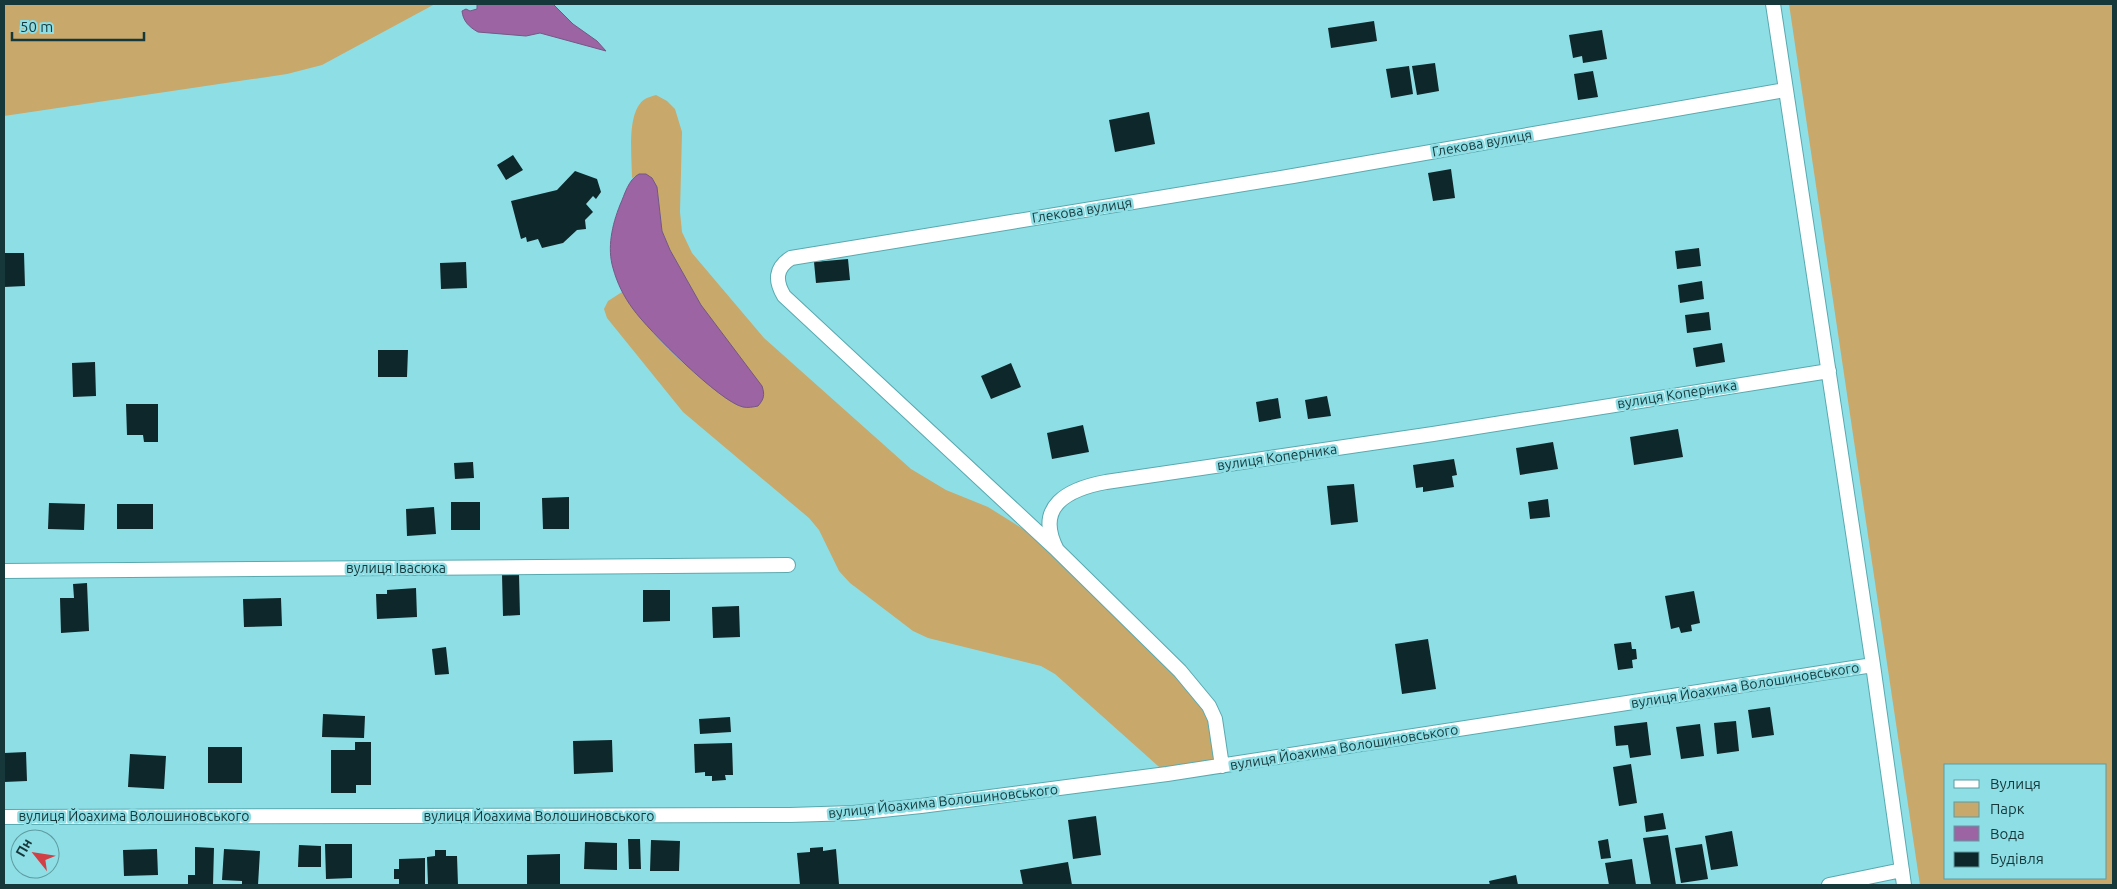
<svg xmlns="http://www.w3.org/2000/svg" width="2117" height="889" font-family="Ubuntu,sans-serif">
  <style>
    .green { fill: #c8a86b; fill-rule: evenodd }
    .water { fill: #9d64a4; stroke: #745784 }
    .building { fill: #0e272a }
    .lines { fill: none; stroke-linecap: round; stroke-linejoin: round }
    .street-casing { stroke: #59a9b0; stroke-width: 16 }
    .street { stroke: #fff; stroke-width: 14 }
    .labels { text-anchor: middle; stroke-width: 5; stroke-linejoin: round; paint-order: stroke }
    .street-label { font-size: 14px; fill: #16383b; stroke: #8edee5 }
  </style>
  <rect width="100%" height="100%" fill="#8edee5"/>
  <path class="green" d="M4 4H435L322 65 287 74 4 116Z
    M1789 4H2113V885H1920ZM1946 765H2106V878H1946Z
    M656 95 667 101 675 109 682 132 680 212 682 232 692 253 764 338 911 469 946 490 988 507 1057 550 1209 706 1222 766 1167 774 1055 674 1041 666 928 638 913 631 850 583 839 571 819 530 809 518 683 412 607 318 604 309 608 301 622 292C652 338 695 378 742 407L701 305 670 250 662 231 657 187 639 174 632 178C632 157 626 111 645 99 648 97 653 96 656 95Z"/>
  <path class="water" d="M477 4H553L573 24 597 41 606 51 540 33 526 36 478 32C469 27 463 21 462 11L466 9 470 11 477 9Z
    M639 174H646L652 178 657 187 662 231 670 250 701 305 762 386C765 395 764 399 758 406 753 407 748 408 743 407 720 402 648 330 633 309 624 297 617 283 613 268 607 248 612 225 620 205 625 194 628 180 639 174Z"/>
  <path class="building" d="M1374 21 1377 41 1331 48 1328 28Z
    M1602 30 1607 59 1583 63 1582 56 1573 58 1569 35Z
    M1435 63 1439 91 1417 95 1412 66Z
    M1409 66 1413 94 1391 98 1386 69Z
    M1593 71 1598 97 1578 100 1574 74Z
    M1149 112 1155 144 1115 152 1109 120Z
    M513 155 523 170 506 180 497 165Z
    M1451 169 1455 198 1433 201 1428 173Z
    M575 171 597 179 601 192 596 199 593 196 586 204 593 212 585 220 586 229 577 230 563 243 542 248 538 239 527 242 526 237 521 239 511 201 557 190Z
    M1699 248 1701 266 1677 269 1675 251Z
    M4 253H24L25 286 4 287Z
    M848 259 850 280 816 283 814 262Z
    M466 262 467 288 441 289 440 263Z
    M1702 281 1704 299 1680 303 1678 285Z
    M1709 312 1711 330 1687 333 1685 315Z
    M1722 343 1725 362 1696 367 1693 348Z
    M378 350H408L407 377H378Z
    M95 362 96 396 73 397 72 363Z
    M1011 363 1021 387 991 399 981 376Z
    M1327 396 1331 416 1308 419 1305 400Z
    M1278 398 1281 418 1259 422 1256 402Z
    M126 404H158V442H144L143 435H127Z
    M1083 425 1089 452 1052 459 1047 433Z
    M1678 429 1683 457 1634 465 1630 437Z
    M1553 442 1558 469 1520 475 1516 448Z
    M1454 459 1457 475 1452 476 1454 487 1423 492V487L1416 488 1413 465Z
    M473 462 474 478 455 479 454 463Z
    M1354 484 1358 522 1331 525 1327 486Z
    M569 497V529H543L542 498Z
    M1548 499 1550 517 1530 519 1528 502Z
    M451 502H480V530H451Z
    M49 503 85 504 84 530 48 529Z
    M117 504H153V529H117Z
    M434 507 436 534 407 536 406 509Z
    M502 574H519L520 615 503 616Z
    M87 583 89 631 61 633 60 598H74L73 584Z
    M416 588 417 617 377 619 376 594H387V590Z
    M643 590H670V621L643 622Z
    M1694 591 1700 623 1691 625 1692 631 1681 633 1679 627 1671 629 1665 596Z
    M281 598 282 626 244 627 243 599Z
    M739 606 740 637 713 638 712 607Z
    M1428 639 1436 689 1402 694 1395 644Z
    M1631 642 1632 649H1636L1637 659 1632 660 1633 668 1618 670 1614 644Z
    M446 647 449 674 435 675 432 649Z
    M1770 707 1774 735 1752 738 1748 710Z
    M323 714 365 716 364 738 322 737Z
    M730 717 731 732 700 734 699 719Z
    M1736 721 1739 751 1717 754 1714 723Z
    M1647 722 1651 755 1630 758 1628 745 1616 746 1614 726Z
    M1700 724 1704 756 1681 759 1676 727Z
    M612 740 613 772 574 774 573 741Z
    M355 742H371V785H356V793H331V750H355Z
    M732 743 733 775H725L726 780 712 781V776H705V772L695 773 694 744Z
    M208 747H242V783H208Z
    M26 752 27 781 4 782V753Z
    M130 754 166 756 164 789 128 787Z
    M1631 764 1637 803 1619 806 1613 767Z
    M1663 813 1666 829 1646 832 1644 816Z
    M1096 816 1101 855 1073 859 1068 820Z
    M1732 831 1738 866 1711 870 1705 836Z
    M1668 835 1676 885H1651L1643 838Z
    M628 839H640L641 869H629Z
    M1608 839 1611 858 1601 859 1598 841Z
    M651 840 680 841 679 871H650Z
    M585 842 617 843V870L584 869Z
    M325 844H352V878L326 879Z
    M1702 844 1708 879 1681 883 1675 848Z
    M299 845 321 846V867H298Z
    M195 847 214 848 213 885H188V875H195Z
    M823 847V851L836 849 839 884 800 885 797 853 810 852V848Z
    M157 849 158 875 124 876 123 850Z
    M224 849 260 851 258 885H242V881L222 880Z
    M435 850H446V856H457L458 885H428L427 857 435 856Z
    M560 854V885H527V855Z
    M425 858V885H399V879H394V869H399V859Z
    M1632 859 1636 885H1609L1605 863Z
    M1068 862 1072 885H1023L1020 870Z
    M1516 875 1518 885H1490L1489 881Z"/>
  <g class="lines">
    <g class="street-casing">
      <path id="street" d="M1773 4 1873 665 1904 885
        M1057 550 784 296C775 281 775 268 791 258L1293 176 1785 90
        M4 571 788 565
        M1222 766 1215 719 1209 706 1180 671 1057 550C1034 506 1068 489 1106 482L1433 434 1829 371
        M4 817 790 815 853 813 921 806 1167 774 1873 665
        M1829 885 1902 870"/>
    </g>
    <use href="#street" class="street"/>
  </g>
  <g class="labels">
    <g class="street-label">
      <text transform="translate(1482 143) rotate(-10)" y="5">Глекова вулиця</text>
      <text transform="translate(1082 210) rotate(-9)" y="5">Глекова вулиця</text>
      <text transform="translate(1677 394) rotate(-9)" y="5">вулиця Коперника</text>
      <text transform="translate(1277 457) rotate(-8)" y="5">вулиця Коперника</text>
      <text x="396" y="573">вулиця Івасюка</text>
      <text transform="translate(1745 685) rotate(-9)" y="5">вулиця Йоахима Волошиновського</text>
      <text transform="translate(1344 747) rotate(-9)" y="5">вулиця Йоахима Волошиновського</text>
      <text transform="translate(943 801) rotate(-6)" y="5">вулиця Йоахима Волошиновського</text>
      <text x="134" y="821">вулиця Йоахима Волошиновського</text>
      <text x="539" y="821">вулиця Йоахима Волошиновського</text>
    </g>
  </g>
  <rect width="2117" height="889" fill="none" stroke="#16383b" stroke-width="10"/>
  <rect x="1944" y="764" width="162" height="115" fill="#8edee5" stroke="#5e9ca1"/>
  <rect x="1954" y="780" width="25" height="8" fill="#ffffff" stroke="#5e9ca1"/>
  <text x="1990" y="789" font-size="15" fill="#16383b">Вулиця</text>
  <rect x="1954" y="802" width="25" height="15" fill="#c8a86b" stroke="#5e9ca1"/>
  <text x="1990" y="814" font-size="15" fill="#16383b">Парк</text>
  <rect x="1954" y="826" width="25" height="15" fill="#9d64a4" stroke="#5e9ca1"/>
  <text x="1990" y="839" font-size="15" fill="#16383b">Вода</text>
  <rect x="1954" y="852" width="25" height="15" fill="#0e272a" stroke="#5e9ca1"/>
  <text x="1990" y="864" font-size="15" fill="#16383b">Будівля</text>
  <g transform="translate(35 854) rotate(300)"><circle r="24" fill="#8edee5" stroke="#5e9ca1"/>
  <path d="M0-4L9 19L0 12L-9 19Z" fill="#d04045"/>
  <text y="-8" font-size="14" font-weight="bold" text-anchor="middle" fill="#16383b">Пн</text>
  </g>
  <path d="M12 32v8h132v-8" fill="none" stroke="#16383b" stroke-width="2.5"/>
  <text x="20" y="32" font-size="15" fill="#16383b" stroke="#8edee5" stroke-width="4" paint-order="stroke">50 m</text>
</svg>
